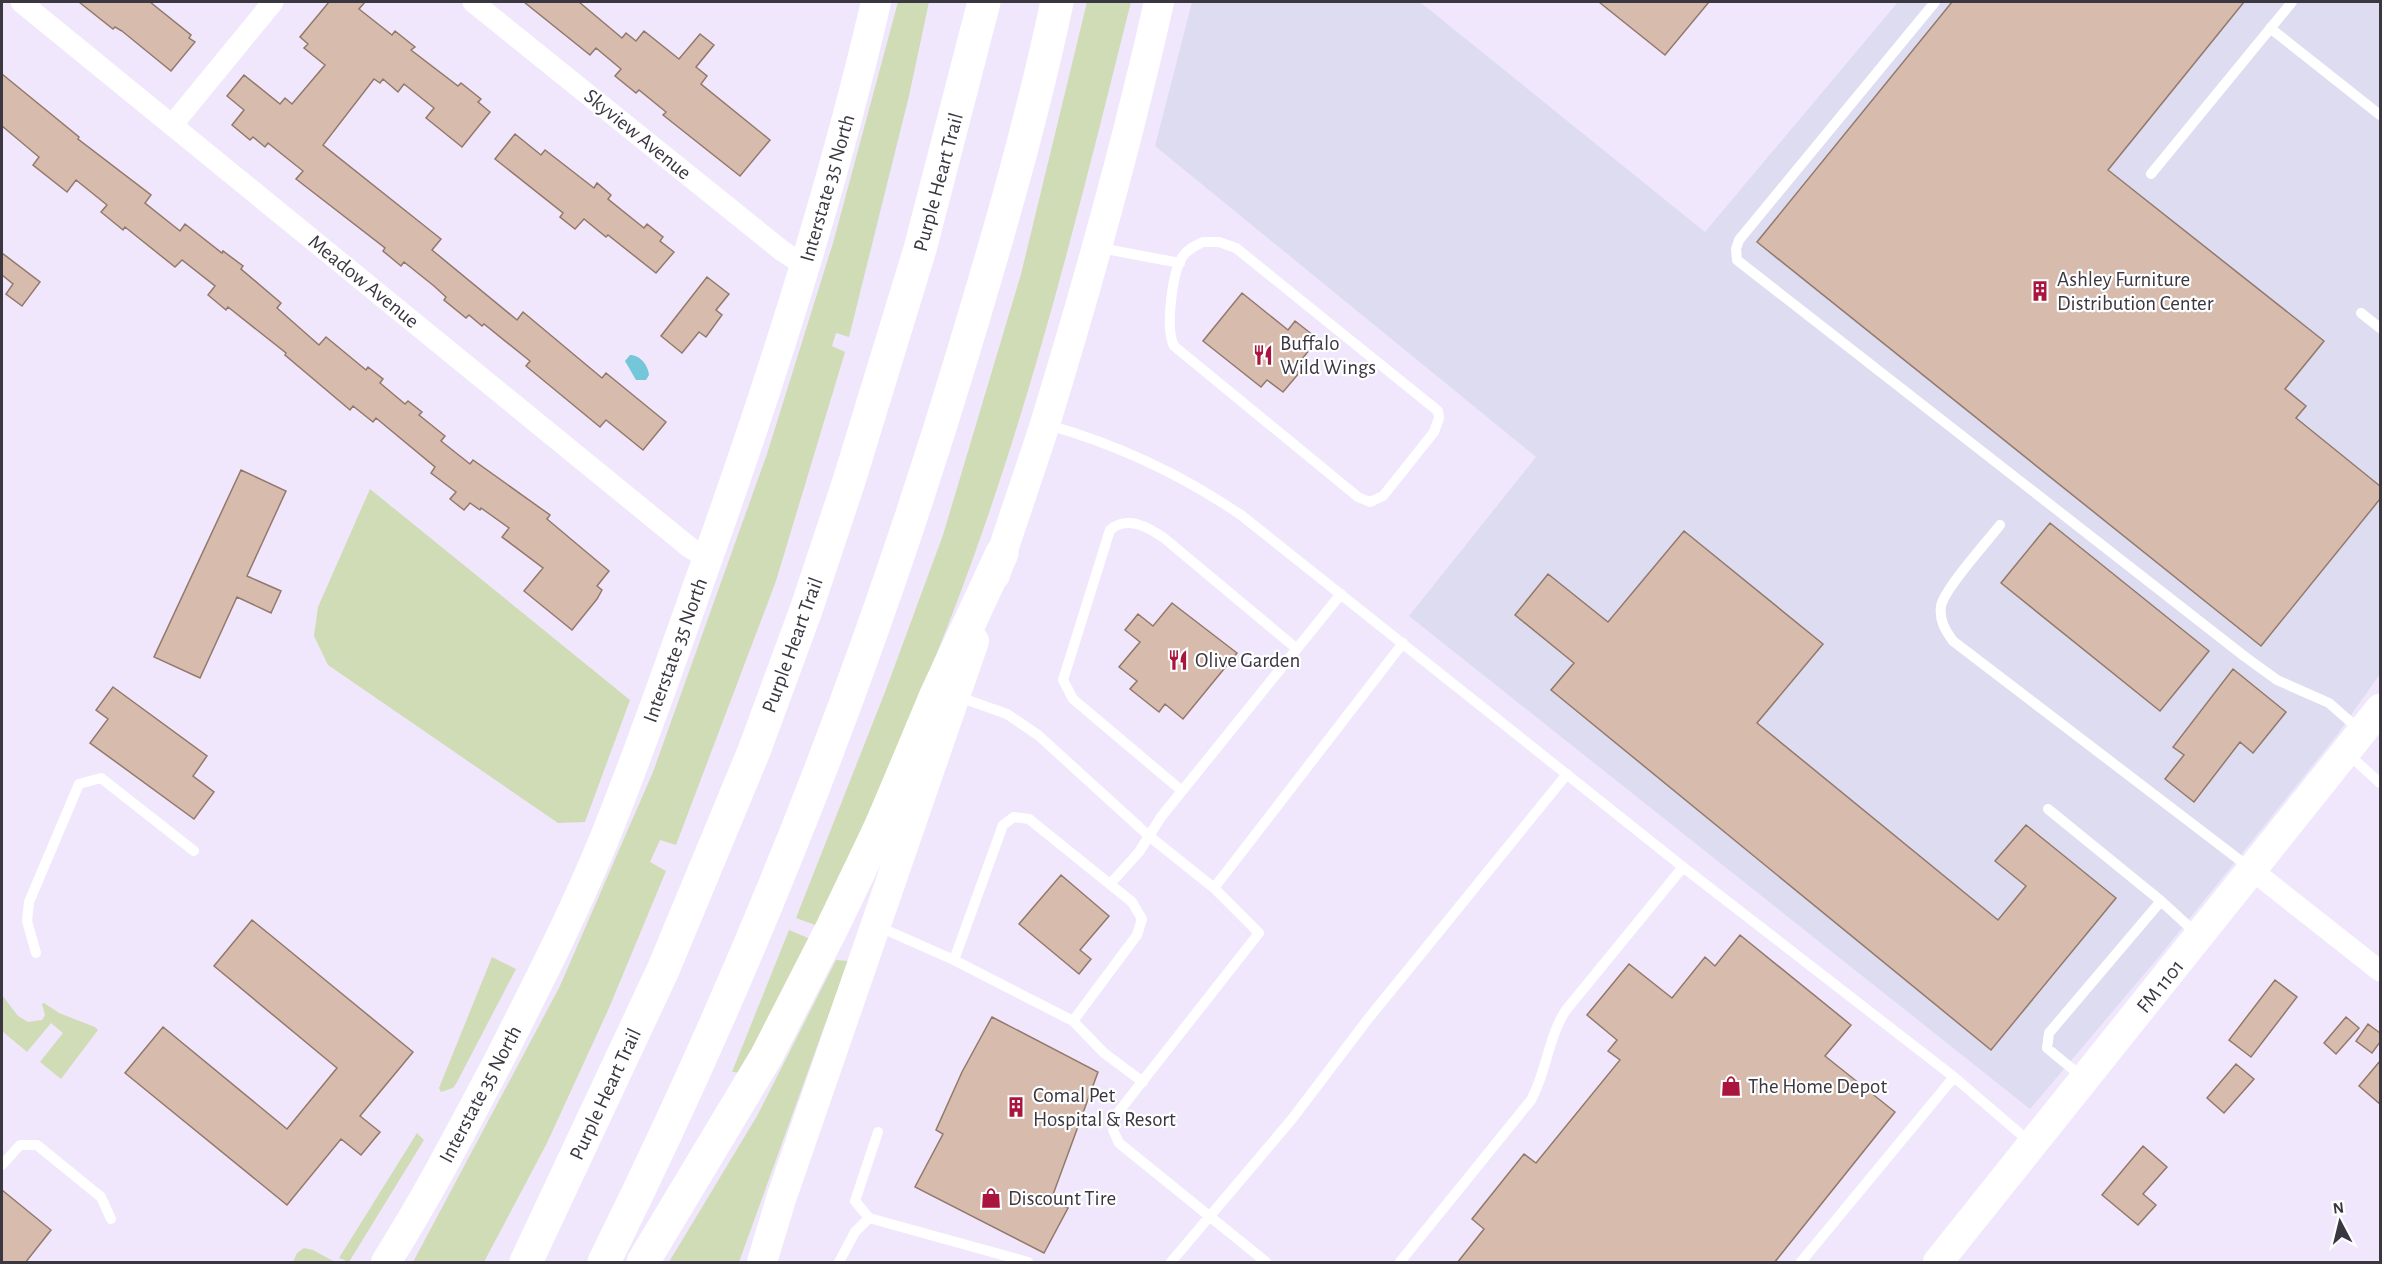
<svg xmlns="http://www.w3.org/2000/svg" width="2382" height="1264" font-family="'Alegreya Sans',sans-serif">
  <style>
    .industrial { fill: #dedcf1 }
    .green { fill: #cfdcb5 }
    .water { fill: #74c7d8 }
    .building { fill: #d7bcae; stroke: #92796c; stroke-width: 1.5 }
    .lines { fill: none; stroke-linecap: round; stroke-linejoin: round }
    .lane { stroke: #fff; stroke-width: 10 }
    .street { stroke: #fff; stroke-width: 21 }
    .secondary { stroke: #fff; stroke-width: 30 }
    .highway { stroke: #fff; stroke-width: 33 }
    .labels { text-anchor: middle; stroke-width: 4.5; stroke-linejoin: round; paint-order: stroke }
    .street-label { font-size: 21px; fill: #3b3740; stroke: #fff }
    .poi-label { font-size: 21px; fill: #3b3740; stroke: #fff; text-anchor: start }
  </style>
  <rect width="100%" height="100%" fill="#f1e7fc"/>
  <path class="industrial" d="M1192 2H1420L1705 232 1898 2H2380V674L2337 735 2158 958 2030 1109 1409 616 1536 457 1155 146Z"/>
  <path class="green" d="M898 2H929L909 96 849 337 836 333 832 346 845 352 776 581 676 845 660 840 650 862 666 871 609 1008 547 1143 484 1262H413L559 988 653 772 767 454 833 243Z
    M1087 2H1131C1085 185 1040 371 976 550 931 678 873 801 818 926L796 918 885 692 943 535 1021 274Z
    M370 489 630 700 585 822 558 823 328 665 314 636 318 607Z
    M789 930 815 941 745 1073 732 1072Z
    M492 957 516 969 457 1082 453 1088 441 1092 439 1088Z
    M836 960 848 961 739 1262H669L757 1116Z
    M2 995 18 1016 28 1022 42 1020 45 1015 42 1004 44 1003 59 1013 95 1027 98 1030 61 1079 40 1062 63 1033 51 1023 27 1052 2 1031Z
    M417 1133 424 1140 349 1262 339 1258Z
    M304 1248 313 1250 335 1262H293L297 1253Z"/>
  <path class="water" d="M630 355C640 355 648 365 649 375L646 380H636L625 361Z"/>
  <path class="building" d="M79 2H150L191 35 189 38 195 42 171 71 122 31 115 27 113 29Z
    M329 2H365L359 9 392 35 395 31 415 47 411 50 458 86 461 83 481 99 478 102 490 112 462 147 426 118 434 108 404 84 398 92 383 79 380 83 374 79 323 145 441 239 432 250 517 320 523 312 602 378 606 373 666 422 643 450 606 420 600 427 526 366 530 361 484 324 482 326 469 315 466 318 444 300 446 297 434 286 404 262 401 266 383 251 385 248 296 179 303 171 268 143 265 147 253 137 250 140 232 125 244 110 227 96 244 75 280 104 285 98 292 104 325 65 304 48 308 44 300 37Z
    M524 2H579L622 38 626 33 636 41 644 31 679 59 700 34 714 45 696 67 707 76 701 84 770 140 740 176 663 115 666 112 639 90 636 93 615 76 621 69 596 48 590 55Z
    M1599 2H1709L1665 55Z
    M1952 2H2244L2108 170 2324 341 2285 389 2306 406 2296 418 2380 486V499L2261 646 1757 242Z
    M2 74 79 137 78 139 151 195 145 203 180 231 185 224 222 253 223 251 243 266 241 269 281 303 277 308 319 345 326 337 366 370 368 367 383 379 380 383 405 404 408 401 422 412 419 415 445 436 441 441 470 464 473 460 550 515 547 519 609 571 597 586 602 590 597 599 572 630 524 591 543 568 502 537 509 528 481 508 480 510 470 503 464 510 450 499 456 492 431 473 435 467 376 418 373 422 353 406 350 410 285 355 286 353 228 307 226 310 208 295 215 286 182 260 175 267 125 227 123 230 101 212 107 205 76 180 67 192 33 165 39 157 2 126Z
    M515 134 541 155 545 150 594 188 597 183 611 195 608 199 644 228 647 224 663 237 660 241 674 252 656 273 608 235 606 237 584 219 575 229 560 217 563 213 495 159Z
    M2 253 40 282 22 306 6 294 13 284 2 275Z
    M707 277 729 294 716 310 722 315 706 337 699 332 682 353 661 336Z
    M1242 293 1288 330 1295 321 1318 339 1294 369 1299 373 1283 392 1267 380 1261 387 1203 341Z
    M241 470 286 491 247 576 281 591 271 613 237 597 200 678 154 657Z
    M2050 523 2209 651 2160 711 2001 583Z
    M1684 531 1823 644 1757 723 1998 920 2026 886 1995 861 2026 825 2116 898 1991 1050 1551 690 1574 663 1515 615 1548 574 1608 622Z
    M1172 603 1237 653 1183 719 1165 704 1159 712 1130 689 1137 681 1119 667 1140 642 1125 630 1138 614 1153 626Z
    M2233 669 2286 712 2253 753 2240 742 2194 802 2165 779 2184 755 2173 747Z
    M113 687 207 756 193 776 214 792 194 819 90 743 108 719 96 710Z
    M1061 875 1109 916 1080 950 1091 959 1079 974 1019 924Z
    M252 920 413 1052 360 1116 380 1132 361 1155 341 1139 287 1205 125 1073 163 1027 287 1129 337 1068 214 966Z
    M1740 935 1851 1025 1825 1056 1895 1112 1774 1263H1457L1484 1229 1472 1219 1524 1154 1536 1163 1620 1060 1608 1051 1617 1040 1587 1015 1629 964 1672 998 1705 957 1715 966Z
    M2275 980 2297 997 2251 1057 2229 1040Z
    M992 1017 1098 1072 1051 1200 1068 1208 1044 1253 915 1187 943 1134 936 1130 962 1072Z
    M2346 1017 2359 1028 2336 1054 2324 1043Z
    M2368 1024 2380 1033V1042L2372 1053 2356 1041Z
    M2380 1061V1104L2359 1086Z
    M2236 1064 2254 1079 2224 1113 2207 1098Z
    M2143 1146 2167 1167 2143 1194 2156 1205 2138 1225 2102 1195Z
    M2 1190 51 1230 25 1263H2Z"/>
  <g class="lines">
    <path class="lane" d="M1935 2 1739 240 1736 249 1737 260 2244 656 2277 680 2329 703 2361 731
      M2270 28 2380 115
      M2151 174 2292 2
      M1203 242H1219L1236 248 1438 411 1439 418 1434 432 1383 496 1370 502 1358 497 1174 346C1165 329 1172 272 1183 256 1188 249 1195 246 1203 242Z
      M1100 248 1180 263
      M2361 313 2380 328
      M1048 425C1116 444 1182 475 1241 515L1683 867 1954 1077 2031 1143
      M2000 525C1987 542 1945 588 1941 606 1939 620 1945 630 1953 641L2250 868
      M956 696 1007 714 1038 735 1149 836 1214 888 1259 933 1116 1115 1113 1130 1119 1143 1266 1262
      M2347 753 2380 783
      M1182 791 1073 699 1063 680 1110 530C1127 515 1148 527 1164 538L1297 649
      M2048 809 2161 901 2197 934
      M1110 884 1139 852 1161 817 1341 594
      M1214 888 1403 643
      M877 926 954 960 1073 1021 1104 1053 1143 1082
      M36 953 27 921 29 902 79 784 101 778 194 851
      M954 960 1003 825 1014 817 1029 819 1132 902 1142 919 1137 935 1073 1021
      M2082 1077 2047 1048 2049 1033 2161 901
      M2 1165 20 1145H37L101 1197 111 1219
      M869 1218 1028 1262
      M839 1262 855 1232 869 1218 855 1201 878 1132
      M1171 1262 1292 1119 1368 1019 1567 774
      M1400 1262 1531 1100C1547 1071 1548 1037 1566 1010L1683 867
      M1801 1262 1954 1077"/>
    <path class="street" d="M21 2 689 547 708 559
      M473 2 781 250 805 266
      M173 124 273 2
      M2252 870 2380 971"/>
    <path class="secondary" d="M995 575C1011 524 1029 474 1045 424 1088 284 1127 144 1159 2
      M386 1262C427 1197 463 1128 499 1060 537 985 576 909 607 832 643 743 674 653 706 563 772 379 832 192 876 2
      M762 1262 781 1199 974 641
      M1938 1262 2380 709"/>
    <path class="highway" d="M526 1262 663 970 754 751 806 610 849 481 920 249 984 2
      M604 1262C749 970 869 666 963 353 998 237 1032 120 1057 2
      M643 1262 766 1057 832 928 881 826 936 695 1002 553"/>
  </g>
  <defs>
    <g id="building-bare" transform="scale(1.62)"><path d="M-4-6H4V6H1V3H-1V6H-4ZM-2.5-4.3h1.7v1.8h-1.7ZM.8-4.3h1.7v1.8H.8ZM-2.5-1h1.7V.8h-1.7ZM.8-1h1.7V.8H.8Z" fill="#aa153e" stroke="#fff" stroke-width="2.5" paint-order="stroke"/></g>
    <g id="restaurant-bare" transform="scale(1.62)"><path d="M-5-6h1v4h1v-4h1v4h1v-4h1v5L-1.5 .5V6h-2V.5L-5-1ZM5-6V6H3V1.5H1.5Q1.5-4 5-6Z" fill="#aa153e" stroke="#fff" stroke-width="2.5" paint-order="stroke"/></g>
    <g id="shop-bare" transform="scale(1.62)"><path d="M-5-2.5h2.3a2.7 3.5 0 0 1 5.4 0H5L5.5 6h-11ZM-1.5-2.5h3a1.5 2.3 0 0 0-3 0Z" fill="#aa153e" stroke="#fff" stroke-width="2.5" paint-order="stroke"/></g>
  </defs>
  <g fill-rule="evenodd">
    <use href="#building-bare" x="2040" y="291"/>
    <use href="#restaurant-bare" x="1263" y="355"/>
    <use href="#restaurant-bare" x="1178" y="660"/>
    <use href="#shop-bare" x="1731" y="1086"/>
    <use href="#building-bare" x="1016" y="1107"/>
    <use href="#shop-bare" x="991" y="1198"/>
  </g>
  <g class="labels">
    <g class="street-label">
      <text transform="translate(638 134) rotate(39)" y="7">Skyview Avenue</text>
      <text transform="translate(938 182) rotate(-75)" y="7">Purple Heart Trail</text>
      <text transform="translate(827 188) rotate(-74)" y="7">Interstate 35 North</text>
      <text transform="translate(364 281) rotate(39)" y="7">Meadow Avenue</text>
      <text transform="translate(792 645) rotate(-70)" y="7">Purple Heart Trail</text>
      <text transform="translate(675 650) rotate(-70)" y="7">Interstate 35 North</text>
      <text transform="translate(2160 986) rotate(-51)" y="7">FM 1101</text>
      <text transform="translate(480 1094) rotate(-62)" y="7">Interstate 35 North</text>
      <text transform="translate(605 1094) rotate(-65)" y="7">Purple Heart Trail</text>
    </g>
    <g class="poi-label">
      <text x="2057" y="286">Ashley Furniture<tspan x="2057" dy="24">Distribution Center</tspan></text>
      <text x="1280" y="350">Buffalo<tspan x="1280" dy="24">Wild Wings</tspan></text>
      <text x="1195" y="667">Olive Garden</text>
      <text x="1748" y="1093">The Home Depot</text>
      <text x="1033" y="1102">Comal Pet<tspan x="1033" dy="24">Hospital &amp; Resort</tspan></text>
      <text x="1008" y="1205">Discount Tire</text>
    </g>
  </g>
  <rect width="2382" height="1264" fill="none" stroke="#3b3740" stroke-width="6"/>
  <g transform="translate(2340 1222) rotate(353)" stroke="#ffffff" stroke-width="4.5" paint-order="stroke">
  <path d="M0-4.5L10 22L0 15L-10 22Z" fill="#3b3740"/>
  <text y="-9" font-size="16" font-weight="bold" text-anchor="middle" fill="#3b3740">N</text>
  </g>
</svg>
